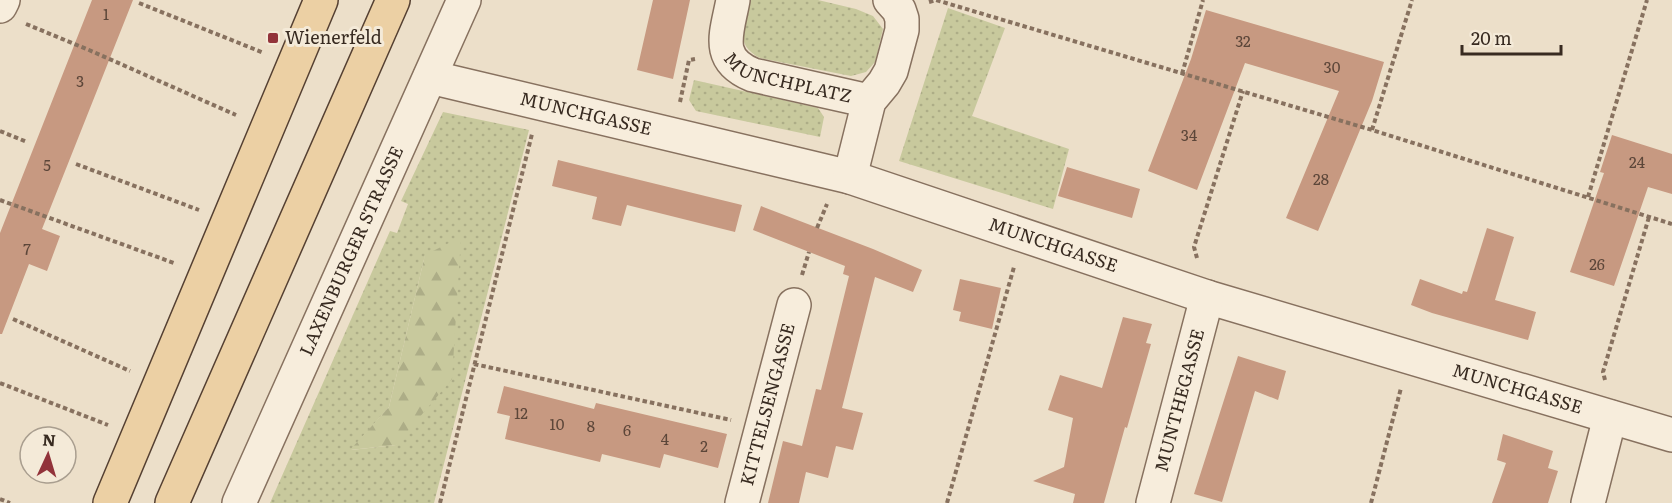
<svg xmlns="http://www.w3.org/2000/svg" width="1672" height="503" font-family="Literata,serif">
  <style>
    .grass { fill: url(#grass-dots); fill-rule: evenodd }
    .forest { fill: url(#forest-firs) }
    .building { fill: #c79981 }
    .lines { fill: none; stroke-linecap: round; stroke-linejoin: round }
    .minor-casing { stroke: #87715f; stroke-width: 36 }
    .primary-casing { stroke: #554032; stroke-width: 36 }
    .path { stroke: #87715f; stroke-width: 4; stroke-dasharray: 4.5 3; stroke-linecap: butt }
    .minor { stroke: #f7eddc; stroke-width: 33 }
    .primary { stroke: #ecd0a4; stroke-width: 33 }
    .poi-dot { fill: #92333a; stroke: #f4ead8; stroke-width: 2 }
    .labels { text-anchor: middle; stroke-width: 6; stroke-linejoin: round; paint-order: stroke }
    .number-label { font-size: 15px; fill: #5c4639 }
    .poi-label { font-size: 18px; fill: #382b21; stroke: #f4ead8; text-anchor: start }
    .street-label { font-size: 18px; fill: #382b21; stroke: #f4ead8 }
  </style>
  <defs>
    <pattern id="grass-dots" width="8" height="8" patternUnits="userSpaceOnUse" patternTransform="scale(1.5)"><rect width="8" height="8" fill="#c8c99d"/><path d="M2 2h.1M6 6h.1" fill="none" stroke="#adad87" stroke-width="1.8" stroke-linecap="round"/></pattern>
    <pattern id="forest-firs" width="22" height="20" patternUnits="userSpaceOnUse" patternTransform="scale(1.5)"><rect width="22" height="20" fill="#c8c99d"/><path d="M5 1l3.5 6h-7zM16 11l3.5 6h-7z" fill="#adad87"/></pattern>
  </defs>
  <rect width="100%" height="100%" fill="#ecdfc9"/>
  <path class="grass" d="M750 0H818L856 9 873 16 883 29 875 62 866 72 851 76 760 58C733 44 744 24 750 0Z
    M948 8 1005 28 972 116 1069 149 1053 209 899 161Z
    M694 80 818 108 824 117 820 137 696 111 689 100Z
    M443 112 529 130 434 503H270L390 231 397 233 408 204 401 201ZM425 255 396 445 351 450 389 407Z"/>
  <path class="forest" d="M461 237 452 379 396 445 350 450 389 407 425 255Z"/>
  <path class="building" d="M92 0H133L42 229 60 236 47 271 29 264 2 334H0V233Z
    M653 0H690L673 79 637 70Z
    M1206 10 1384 62 1372 101 1318 231 1286 218 1339 91 1245 63 1197 190 1148 171 1191 59Z
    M1612 135 1672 154V194L1648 187 1614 286 1570 272 1604 173 1600 172Z
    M558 160 742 205 735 232 627 205 621 226 592 219 597 197 552 186Z
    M1067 167 1140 189 1132 218 1058 196Z
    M761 206 873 249 922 270 913 292 875 277 842 408 863 413 853 450 836 446 828 478 806 472 799 503H768L783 441 802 446 816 389 821 390 849 276 843 274 845 266 753 230Z
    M1487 228 1514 237 1495 300 1536 312 1528 340 1432 313 1411 305 1420 279 1462 294 1463 291 1467 292Z
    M960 279 1001 288 992 329 959 321 961 312 953 310Z
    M1123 317 1152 324 1146 343 1151 344 1127 428 1125 427 1104 503H1073L1075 494 1033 481 1064 467 1073 418 1048 410 1060 375 1102 388Z
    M1238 356 1286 371 1278 400 1255 391 1222 502 1194 494Z
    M504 386 594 409 596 403 727 434 718 468 664 454 660 468 602 454 600 462 505 439 510 416 497 413Z
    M1503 434 1553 451 1548 468 1558 471 1548 503H1492L1506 463 1497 460Z"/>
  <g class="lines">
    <g class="minor-casing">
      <g id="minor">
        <path id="s1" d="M733 0C727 33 714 59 753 75L869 101"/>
        <path d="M0 6 3 0"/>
        <path id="s2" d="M430 77 850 177 1207 297 1672 435"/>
        <path d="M850 177 869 101 884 83 891 71 902 30V19L899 10 890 0"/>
        <path id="s3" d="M239 503 464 0"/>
        <path id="s4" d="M742 503 794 305"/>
        <path id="s5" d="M1153 503 1207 297"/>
        <path d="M1588 503 1610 417"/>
      </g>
    </g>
    <g class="primary-casing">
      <path id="primary" d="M110 503 321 0
        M172 503 393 0"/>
    </g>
    <path class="path" d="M929 2 936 0 1372 130 1672 224
      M139 3 264 53
      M26 24 89 50 236 115
      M1182 74 1203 0
      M680 102 689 60 695 59
      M1372 130 1412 0
      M0 131 27 142
      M76 164 199 210
      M1588 197 1647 0
      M0 200 174 263
      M817 228 827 204
      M1197 258 1194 247 1243 91
      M802 275 809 252
      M13 319 130 371
      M474 364 731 420
      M1605 380 1603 372 1649 217
      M0 383 108 425
      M0 499 10 503
      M440 503 532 134
      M947 503 1014 267
      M1371 503 1401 388"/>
    <use href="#minor" class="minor"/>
    <use href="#primary" class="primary"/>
  </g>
  <rect class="poi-dot" x="267" y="32" width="12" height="12" rx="3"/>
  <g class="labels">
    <g class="number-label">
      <text x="106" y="20">1</text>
      <text x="1243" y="47">32</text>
      <text x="1332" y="73">30</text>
      <text x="80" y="87">3</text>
      <text x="1189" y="141">34</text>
      <text x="1637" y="168">24</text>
      <text x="47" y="171">5</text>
      <text x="1321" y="185">28</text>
      <text x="27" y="255">7</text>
      <text x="1597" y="270">26</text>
      <text x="521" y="419">12</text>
      <text x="557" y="430">10</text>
      <text x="591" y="432">8</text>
      <text x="627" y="436">6</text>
      <text x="665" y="445">4</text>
      <text x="704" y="452">2</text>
    </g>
    <g class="poi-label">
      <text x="285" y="44">Wienerfeld</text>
    </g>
    <g class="street-label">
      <text dy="6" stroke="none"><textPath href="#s1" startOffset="122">MUNCHPLATZ</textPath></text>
      <text dy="6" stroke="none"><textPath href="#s2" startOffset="160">MUNCHGASSE</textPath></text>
      <text dy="6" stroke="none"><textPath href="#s2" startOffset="646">MUNCHGASSE</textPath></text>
      <text dy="6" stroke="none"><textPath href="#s3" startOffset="276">LAXENBURGER STRASSE</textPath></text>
      <text dy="6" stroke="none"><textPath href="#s2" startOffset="1132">MUNCHGASSE</textPath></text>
      <text dy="6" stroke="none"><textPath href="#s5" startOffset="106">MUNTHEGASSE</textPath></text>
      <text dy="6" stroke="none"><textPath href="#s4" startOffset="102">KITTELSENGASSE</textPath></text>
    </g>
  </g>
  <g transform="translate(48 455) rotate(4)"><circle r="28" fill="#f4ead8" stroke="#a99e8f" stroke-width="1.5"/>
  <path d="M0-4.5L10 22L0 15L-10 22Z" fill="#92333a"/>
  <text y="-9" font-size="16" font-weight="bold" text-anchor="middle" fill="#382b21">N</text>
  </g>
  <path d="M1462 45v9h99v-9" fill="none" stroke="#382b21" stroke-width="3"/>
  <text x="1471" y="45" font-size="18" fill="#382b21" stroke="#f4ead8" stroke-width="4.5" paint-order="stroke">20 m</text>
</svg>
